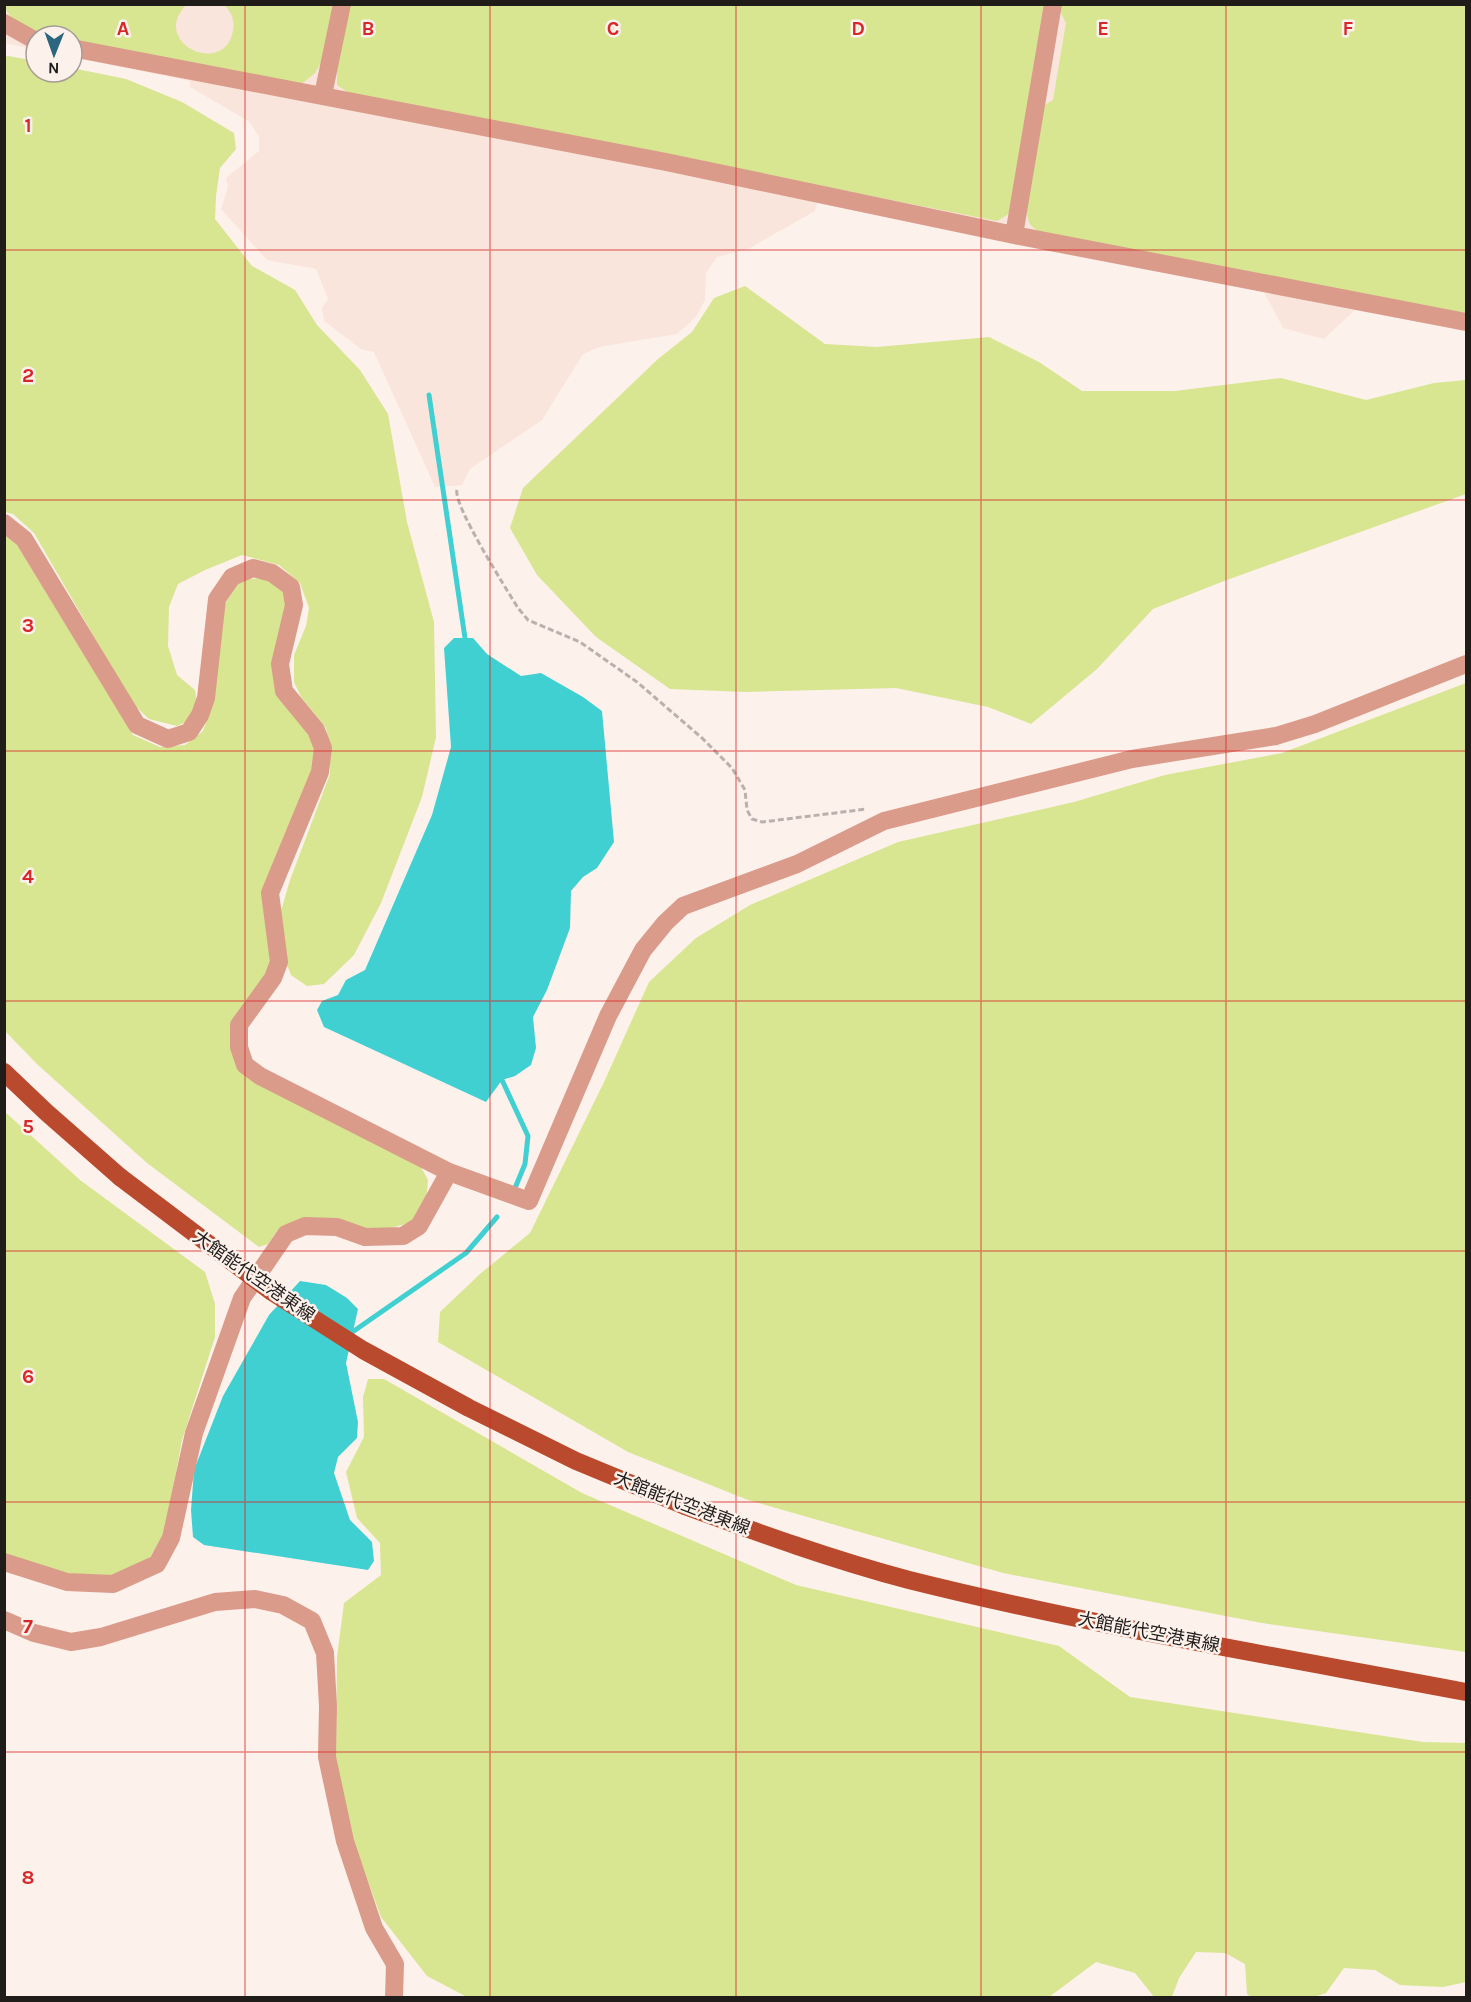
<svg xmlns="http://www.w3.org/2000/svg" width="1471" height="2002" font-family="Karla,'Noto Sans JP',sans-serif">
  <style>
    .built { fill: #f9e5db }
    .green { fill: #d8e591 }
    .water { fill: #40d0d2 }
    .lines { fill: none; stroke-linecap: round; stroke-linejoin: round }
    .stream { stroke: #40d0d2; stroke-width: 5 }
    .path { stroke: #bab1ac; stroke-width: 3; stroke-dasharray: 6 3; stroke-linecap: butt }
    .minor { stroke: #db9b8b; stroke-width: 18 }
    .major { stroke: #ba4a2d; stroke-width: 18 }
    .major-bridge { stroke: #ba4a2d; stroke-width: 18 }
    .grid { fill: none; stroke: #d62828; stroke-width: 1.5; stroke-opacity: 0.55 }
    .labels { text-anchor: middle; stroke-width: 5; stroke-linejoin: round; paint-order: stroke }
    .street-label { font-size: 18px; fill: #201c1a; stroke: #fdf1eb }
    .grid-label { font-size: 20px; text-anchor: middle; font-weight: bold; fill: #d62828; stroke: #fdf1eb; stroke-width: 5; stroke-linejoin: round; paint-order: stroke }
  </style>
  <rect width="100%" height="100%" fill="#fdf1eb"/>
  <path class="built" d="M4 5H1466V331L1355 310 1324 339 1283 328 1264 292 817 203 815 211 748 249 717 257 706 273 705 300 696 317 677 334 599 347 583 354 542 420 470 469 462 485 435 487 374 352 361 349 324 321 322 308 328 299 316 269 267 260 221 209 228 187 226 178 259 151V137L250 122 190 87V81L72 57V36H36V50L5 43Z"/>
  <path class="green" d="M5 4 186 5C149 44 226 78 233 30 235 20 231 11 224 5H334L323 59 315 73 299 86 72 41V36C63 36 52 38 43 36 32 33 4 17 5 4Z
    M349 5H1046L1012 208 1007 215 997 221 347 92 337 85V59Z
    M1061 5H1466V314L1045 235C1029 226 1027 224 1027 206L1043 106 1053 100 1066 23 1060 11Z
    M8 56 36 61V72H72V68L126 79 182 102 234 133 236 149 220 168 216 196 215 219 252 266 295 290 317 325 360 370 388 414 407 522 434 622 436 737 422 797 381 903 354 955 324 984 307 986 291 975 281 950V911L290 880 330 774V748L326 728 301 697 294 682V655L306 626 309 608 300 583 279 565 242 555 205 570 178 584 169 607 168 646 177 675 195 690 197 702 188 721 177 726 149 719 133 704 34 533 13 514 5 512 4 57Z
    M745 286 825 344 877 347 989 337 1039 362 1082 391H1175L1281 378 1366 400 1434 383 1466 380V494L1224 581 1153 609 1097 669 1031 724 988 707 896 688 746 692 670 689 596 637 537 575 510 528 523 488 658 359 692 332 714 298Z
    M4 534 16 543 133 735 160 747 185 745 203 731 210 711 224 606 239 581C264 576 270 577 287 597L274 667 312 737 316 755 310 780 264 894 271 960 267 977 232 1050 421 1167 428 1180 426 1202 413 1222 391 1228 362 1229 302 1220 277 1231 268 1244 259 1247 147 1163 37 1064 5 1031Z
    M1466 683V1652L1262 1623 1003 1573 748 1500 628 1452 438 1342 440 1312 480 1274 530 1233 605 1080 649 982 696 938 750 905 898 842 1074 802 1165 775 1282 753Z
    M4 1111 80 1180 205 1272 215 1304V1337L182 1440 165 1532 149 1559 113 1577H71L5 1554Z
    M368 1379H384L582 1493 796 1585 1059 1646 1130 1697 1423 1742 1466 1743V1982L1443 1987 1400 1985 1375 1970 1344 1968 1326 1993 1314 1997H1251L1247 1994 1245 1964 1225 1953 1196 1952 1179 1978 1172 1997H1154L1135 1973 1096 1962 1049 1997H467L427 1976 381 1917 348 1827 336 1757 337 1657 344 1603 381 1575 380 1543 357 1518 346 1472 364 1437 363 1397Z"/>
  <path class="water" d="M454 638H473L487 654 521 676 541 673 583 697 602 711 614 842 597 868 583 877 571 891 570 928 547 990 533 1017 536 1048 531 1065 515 1076 502 1080 486 1102 324 1027 317 1010 322 1001 338 995 346 980 365 970 432 815 451 747 444 648Z
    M300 1281 326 1285 347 1298 358 1309 346 1363 358 1422 357 1438 338 1457 334 1473 350 1520 372 1542 374 1561 368 1570 204 1545 193 1537 191 1510 194 1470 223 1396 269 1315Z"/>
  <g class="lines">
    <path class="stream" d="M429 395 465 638
      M502 1080 528 1136 525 1164 515 1188
      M351 1333 466 1253 497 1217"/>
    <path class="path" d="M457 490C453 505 507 590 518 608L528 620 580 642 637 682 702 738 732 768 745 790 747 810 752 819 762 822 867 809"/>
    <path class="minor" d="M4 23 36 41
      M72 48 666 162 1014 235 1466 322
      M323 95 342 4
      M1014 235 1053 4
      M4 523 24 539 137 725 168 739 189 732 200 715 206 698 217 599 232 577 253 568 272 573 291 587 294 605 280 664 284 691 316 730 323 748 320 772 270 893 279 962 273 978 239 1025V1047L245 1065 260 1076 449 1172 529 1201 608 1016 643 950 665 923 683 906 797 864 884 821 1132 759 1276 736 1315 724 1466 664
      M4 1562 67 1582 113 1584 157 1564 171 1538 194 1433 242 1298 286 1234 305 1226 337 1227 365 1237 403 1236 419 1226 449 1172
      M4 1620 34 1633 71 1642 101 1637 215 1602 255 1599 283 1605 312 1621 325 1653 328 1706 327 1757 345 1841 374 1928 395 1964 394 1998"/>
    <path class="major" d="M4 1072 46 1112 120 1177
      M685 1506C759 1533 833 1560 909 1580 1093 1626 1281 1657 1466 1692"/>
    <path class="major-bridge" d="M120 1177 272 1292 363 1350 469 1408 576 1461 685 1506"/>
  </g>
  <path class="grid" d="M245 4V1998M490 4V1998M736 4V1998M981 4V1998M1226 4V1998M4 250H1466M4 500H1466M4 751H1466M4 1001H1466M4 1251H1466M4 1502H1466M4 1752H1466"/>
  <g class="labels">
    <g class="street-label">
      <text transform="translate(254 1276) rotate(35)" y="6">大館能代空港東線</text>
      <text transform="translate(682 1503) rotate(21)" y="6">大館能代空港東線</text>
      <text transform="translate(1149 1632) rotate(11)" y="6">大館能代空港東線</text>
    </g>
  </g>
  <g class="grid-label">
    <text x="123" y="35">A</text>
    <text x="368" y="35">B</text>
    <text x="613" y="35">C</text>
    <text x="858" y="35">D</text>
    <text x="1103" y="35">E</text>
    <text x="1348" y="35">F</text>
    <text x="28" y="132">1</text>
    <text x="28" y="382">2</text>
    <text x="28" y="632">3</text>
    <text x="28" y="883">4</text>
    <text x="28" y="1133">5</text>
    <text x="28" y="1383">6</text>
    <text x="28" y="1633">7</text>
    <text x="28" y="1884">8</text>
  </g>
  <rect width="1471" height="2002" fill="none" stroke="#201c1a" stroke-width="12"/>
  <g transform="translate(54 54) rotate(181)"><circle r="28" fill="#fdf1eb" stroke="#a59c97" stroke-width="1.5"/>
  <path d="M0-4.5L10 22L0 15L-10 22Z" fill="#2a667d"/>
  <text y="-9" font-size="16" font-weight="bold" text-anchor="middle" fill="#201c1a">N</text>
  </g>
</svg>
